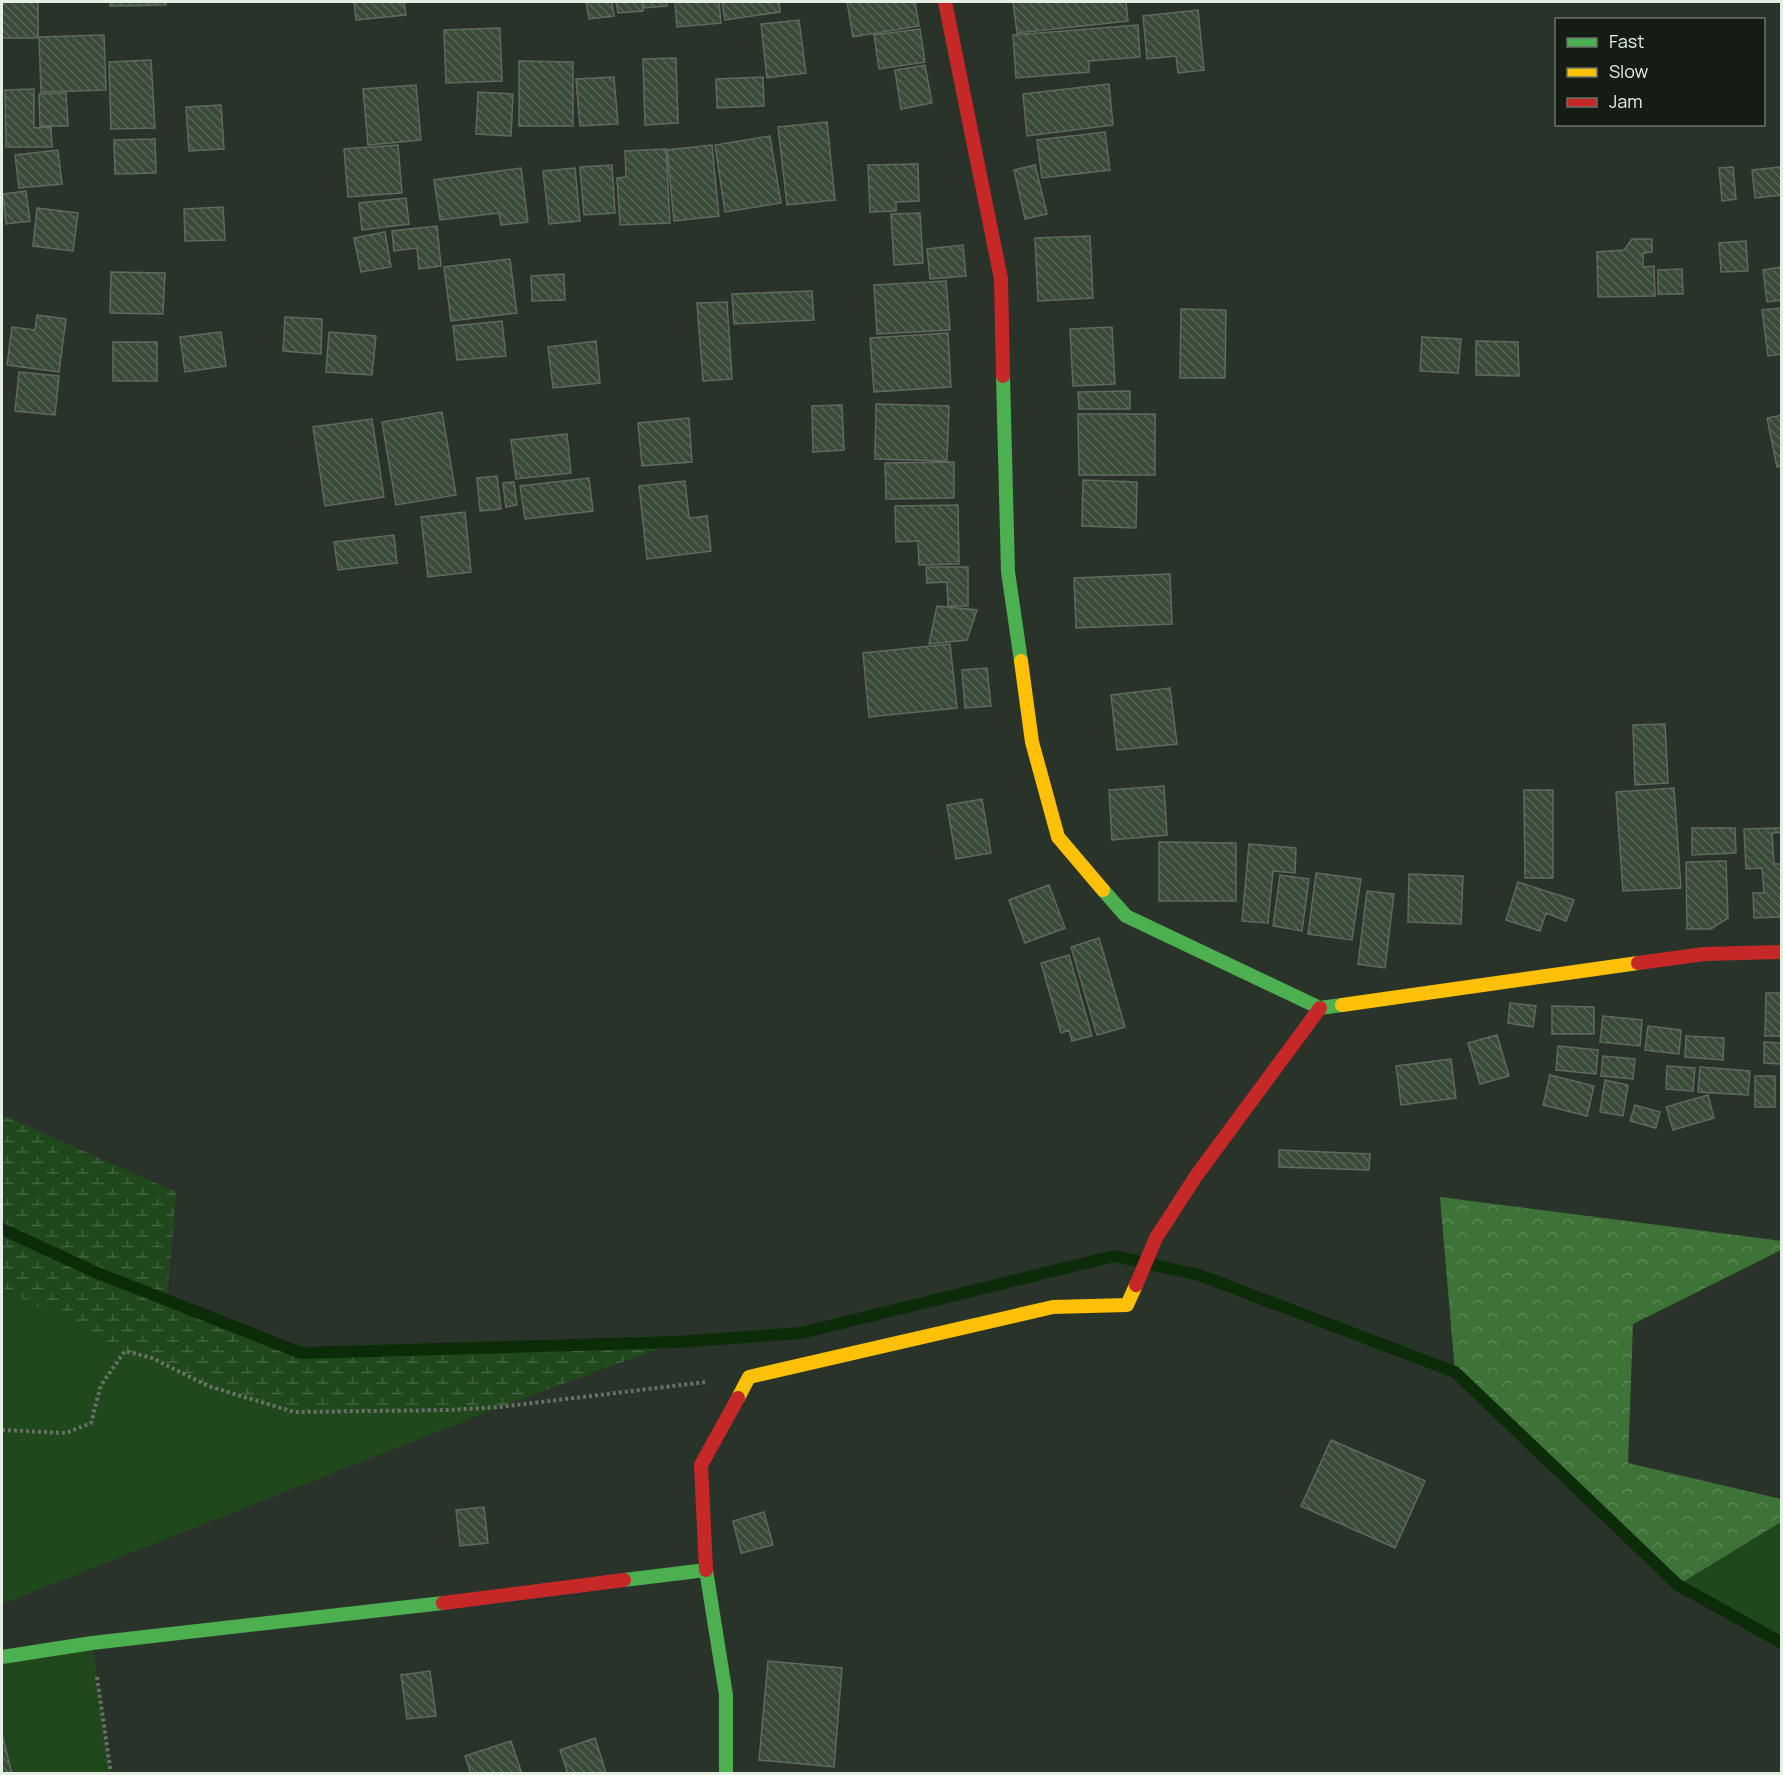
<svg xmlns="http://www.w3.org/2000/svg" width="1783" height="1775" font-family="Manrope,sans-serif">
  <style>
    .grass { fill: #21481d }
    .forest { fill: url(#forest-crowns) }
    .wetland { fill: url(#wetland-marsh) }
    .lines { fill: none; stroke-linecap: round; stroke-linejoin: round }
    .stream { stroke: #0c2c09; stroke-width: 12 }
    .building { fill: url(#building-back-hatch); stroke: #616860; stroke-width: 1.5 }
    .path { stroke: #697068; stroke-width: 4; stroke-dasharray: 3 3; stroke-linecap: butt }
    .fast { stroke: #4caf50; stroke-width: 14 }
    .slow { stroke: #ffc107; stroke-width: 14 }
    .jam { stroke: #c62828; stroke-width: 14 }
  </style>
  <defs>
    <pattern id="forest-crowns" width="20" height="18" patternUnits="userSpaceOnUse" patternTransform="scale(1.5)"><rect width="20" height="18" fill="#3d7337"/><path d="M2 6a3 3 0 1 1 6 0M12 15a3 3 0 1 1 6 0" fill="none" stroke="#598754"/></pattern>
    <pattern id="wetland-marsh" width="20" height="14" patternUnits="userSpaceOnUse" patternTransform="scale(1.5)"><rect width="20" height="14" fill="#21481d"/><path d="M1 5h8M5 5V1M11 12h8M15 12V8" fill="none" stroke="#41633e"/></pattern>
    <pattern id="building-back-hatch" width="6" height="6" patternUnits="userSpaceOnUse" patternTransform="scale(1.5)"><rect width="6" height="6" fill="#3a4a38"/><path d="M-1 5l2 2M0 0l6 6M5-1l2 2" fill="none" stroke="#566455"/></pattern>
  </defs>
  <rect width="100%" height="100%" fill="#2a3329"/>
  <path class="grass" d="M2 1288 125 1351 152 1358 208 1386 448 1410 500 1407 2 1604Z
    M1781 1522V1643L1678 1585Z
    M92 1643 111 1773 2 1774V1657Z"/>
  <path class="forest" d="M1440 1197 1781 1241V1250L1633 1324 1628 1463 1781 1499V1522L1678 1585 1455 1372Z"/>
  <path class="wetland" d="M2 1115 176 1192 167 1300 301 1353 677 1342 500 1407 448 1410 294 1412 208 1386 152 1358 125 1351 2 1288Z"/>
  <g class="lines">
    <path class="stream" d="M2 1229 95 1272 301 1353 677 1342 801 1333 1114 1256 1199 1275 1455 1372 1678 1585 1782 1643"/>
  </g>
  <path class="building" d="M2 2H38V38H2Z
    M110 2H166V5L110 6Z
    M354 2H404L406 15 356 20Z
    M586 2H612L614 16 589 19Z
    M616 2H642L643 11 618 13Z
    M643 2H667V6L643 8Z
    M675 2H719L721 23 677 27Z
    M722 2H779L780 12 725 20Z
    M847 2H915L919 26 853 37Z
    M1013 2H1126L1128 21 1017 33Z
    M1198 10 1204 70 1178 73 1176 56 1147 59 1143 16Z
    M799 20 806 73 767 78 761 24Z
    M1138 25 1140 57 1089 61V72L1016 78 1013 35Z
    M500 28 502 81 446 83 444 30Z
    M920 29 925 62 879 69 874 35Z
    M104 35 106 90 41 92 39 37Z
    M676 58 678 123 645 125 643 59Z
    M151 60 155 128 111 129 109 62Z
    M519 61 573 62V126H519Z
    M925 65 932 103 901 109 895 70Z
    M614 77 618 124 580 126 576 79Z
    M763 77 764 106 717 108 716 79Z
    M1109 84 1113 125 1027 136 1023 94Z
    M416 85 421 140 368 145 363 89Z
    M34 89V128L51 127 52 147H6L5 90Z
    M478 92 513 94 511 136 476 134Z
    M66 93 68 126H40L39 94Z
    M221 105 224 149 189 151 186 107Z
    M827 122 835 200 787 205 778 127Z
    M1105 132 1110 170 1042 178 1037 140Z
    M770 136 781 203 725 212 715 145Z
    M155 139 156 173 115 174 114 140Z
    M398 145 402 193 348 197 344 149Z
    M712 145 719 216 674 221 667 150Z
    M666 149 670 223 620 225 617 178 626 177 625 151Z
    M58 150 62 184 19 188 15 155Z
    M918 164 919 201 896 202V211L870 212 868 165Z
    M612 165 615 213 584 215 580 167Z
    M1035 165 1047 214 1025 219 1014 170Z
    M1733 167 1736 199 1722 201 1719 168Z
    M1781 167 1782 195 1755 198 1752 170Z
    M521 168 528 222 501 225 499 213 440 220 434 180Z
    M575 168 580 221 549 224 543 171Z
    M26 191 30 221 6 224 3 194Z
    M406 198 409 224 362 230 359 203Z
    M223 207 225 240 185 241 184 209Z
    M37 208 78 213 73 251 33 246Z
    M920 213 923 263 894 265 891 214Z
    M437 226 441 266 419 269 417 248 394 251 392 231Z
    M385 232 391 267 361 272 354 238Z
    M1090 236 1093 298 1038 301 1035 238Z
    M1632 239H1652V252L1643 253V267L1654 266 1655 296 1598 297 1597 252 1624 250Z
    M1746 241 1748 271 1721 272 1719 243Z
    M963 245 966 276 930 279 927 249Z
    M510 259 517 313 451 321 444 267Z
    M1782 267V300L1767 302 1763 270Z
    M1682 269 1683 294H1658V270Z
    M111 272 165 273 163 314 110 313Z
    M564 274 565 300 532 301 531 276Z
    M946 281 950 330 877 334 874 285Z
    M812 291 814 320 734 324 732 294Z
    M727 302 732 379 703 381 697 303Z
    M1782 308V354L1768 356 1762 310Z
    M1181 309 1226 310 1225 378H1180Z
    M37 315 66 319 59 372 7 365 12 327 35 330Z
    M285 317 322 319 321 354 283 351Z
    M502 321 506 356 457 360 453 326Z
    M1112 327 1115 384 1073 386 1070 329Z
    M221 332 226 366 185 372 180 337Z
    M329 332 376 336 372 375 326 372Z
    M948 333 951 387 874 392 870 338Z
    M1422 337 1461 339 1458 373 1420 371Z
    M596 341 600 383 553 388 548 347Z
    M1476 341 1518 342 1519 376 1476 375Z
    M113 342H157V381H113Z
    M19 372 59 376 55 415 15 411Z
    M1130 391V409H1079L1078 392Z
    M876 404 949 406 947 461 875 459Z
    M842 405 844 450 813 452 812 406Z
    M442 412 456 495 396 505 382 422Z
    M1078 414H1155V475H1079Z
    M1782 415V466L1777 467 1767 418Z
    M689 418 692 462 642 466 638 423Z
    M372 419 384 497 325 506 313 427Z
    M567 434 571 473 516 479 511 440Z
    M954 462V498L886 499 885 463Z
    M497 476 501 509 480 511 477 478Z
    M589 478 593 511 525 519 520 486Z
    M1083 480 1137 482 1136 528 1082 526Z
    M685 481 689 518 707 516 711 551 647 559 639 486Z
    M514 482 517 505 506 507 503 483Z
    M958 505 959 564 919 565 918 541 896 542 895 506Z
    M465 512 471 572 428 577 421 517Z
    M394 535 397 563 338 570 334 542Z
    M926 567H968V606H948L947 582 927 583Z
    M1170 574 1172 624 1076 628 1074 578Z
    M937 606 977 610 967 640 929 644Z
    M950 644 957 708 869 717 863 653Z
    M987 668 991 706 965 708 962 670Z
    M1170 688 1177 744 1117 750 1111 695Z
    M1665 724 1668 783 1635 785 1633 725Z
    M1164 786 1167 835 1112 840 1109 790Z
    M1674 788 1681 888 1623 891 1616 792Z
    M1524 790H1553V878H1525Z
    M982 799 991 853 956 859 947 805Z
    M1692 828H1735L1736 853 1692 855Z
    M1782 828V832L1772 833 1774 864H1782V917L1754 918 1753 893H1764L1762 868 1746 869 1744 829Z
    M1159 842 1236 843V901H1159Z
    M1249 844 1296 848 1295 873 1273 871 1268 923 1242 921Z
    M1726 861 1728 918 1711 929H1687L1686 862Z
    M1316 873 1361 879 1352 940 1308 934Z
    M1409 874 1463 876 1461 924 1408 922Z
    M1280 875 1309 879 1302 931 1273 926Z
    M1518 882 1574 900 1566 921 1546 913 1540 931 1506 920Z
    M1049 885 1065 928 1025 943 1009 900Z
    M1367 891 1394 894 1385 968 1358 964Z
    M1099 938 1125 1027 1097 1035 1071 947Z
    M1069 955 1092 1036 1072 1041 1069 1030 1061 1033 1041 963Z
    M1766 993H1782V1036H1765Z
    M1510 1003 1536 1006 1533 1027 1508 1023Z
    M1552 1006 1594 1007V1034H1552Z
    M1603 1016 1642 1020 1640 1046 1600 1042Z
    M1648 1026 1681 1030 1679 1054 1645 1050Z
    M1497 1035 1509 1076 1480 1084 1468 1043Z
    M1686 1036 1724 1038 1723 1060 1685 1057Z
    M1764 1042 1782 1043V1064L1764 1063Z
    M1558 1046 1598 1050 1596 1074 1556 1070Z
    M1603 1056 1635 1059 1633 1079 1601 1076Z
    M1451 1059 1456 1098 1401 1105 1396 1066Z
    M1667 1066 1695 1068 1693 1091 1666 1089Z
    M1700 1067 1750 1071 1748 1095 1698 1092Z
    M1550 1075 1594 1086 1587 1116 1543 1105Z
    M1755 1076H1775V1107H1755Z
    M1605 1080 1628 1085 1623 1116 1600 1112Z
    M1708 1095 1714 1118 1673 1130 1666 1107Z
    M1635 1105 1660 1112 1656 1128 1630 1121Z
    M1279 1150 1370 1154 1369 1170 1279 1167Z
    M1331 1440 1425 1481 1395 1548 1301 1506Z
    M484 1507 488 1543 460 1546 456 1510Z
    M764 1512 773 1545 741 1553 733 1521Z
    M768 1661 842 1668 834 1767 759 1760Z
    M430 1671 436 1716 407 1719 401 1675Z
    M2 1734 12 1774H2Z
    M595 1738 606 1773 568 1774 560 1750Z
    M511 1741 522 1774H471L465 1756Z"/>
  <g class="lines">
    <path class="path" d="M2 1430 66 1433 91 1423 101 1385 125 1351 152 1358 208 1386 294 1412 448 1410 500 1407 706 1382
      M97 1677 111 1774"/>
    <path class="fast" d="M1003 376 1008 572 1021 661
      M1103 890 1126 916 1320 1008 1342 1005
      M624 1580 706 1570 726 1695V1774
      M2 1657 92 1643 443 1603"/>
    <path class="slow" d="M1021 661 1032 742 1058 837 1103 890
      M1342 1005 1638 963
      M738 1398 749 1377 1053 1307 1127 1305 1136 1285"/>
    <path class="jam" d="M945 2 1001 279 1003 376
      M1638 963 1704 954 1782 952
      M1136 1285 1156 1238 1196 1176 1320 1008
      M706 1570 701 1465 738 1398
      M443 1603 624 1580"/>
  </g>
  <rect width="1783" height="1775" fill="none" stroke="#e5efe3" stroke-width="6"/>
  <rect x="1555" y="18" width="210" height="108" fill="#151c14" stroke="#687067" stroke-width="1.5"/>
  <rect x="1567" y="38" width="30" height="9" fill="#4caf50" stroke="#687067" stroke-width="1.5"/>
  <text x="1609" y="48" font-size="18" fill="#e5efe3">Fast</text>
  <rect x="1567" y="68" width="30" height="9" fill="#ffc107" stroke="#687067" stroke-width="1.5"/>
  <text x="1609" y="78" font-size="18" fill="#e5efe3">Slow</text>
  <rect x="1567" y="98" width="30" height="9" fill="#c62828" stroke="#687067" stroke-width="1.5"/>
  <text x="1609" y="108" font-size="18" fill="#e5efe3">Jam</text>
</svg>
